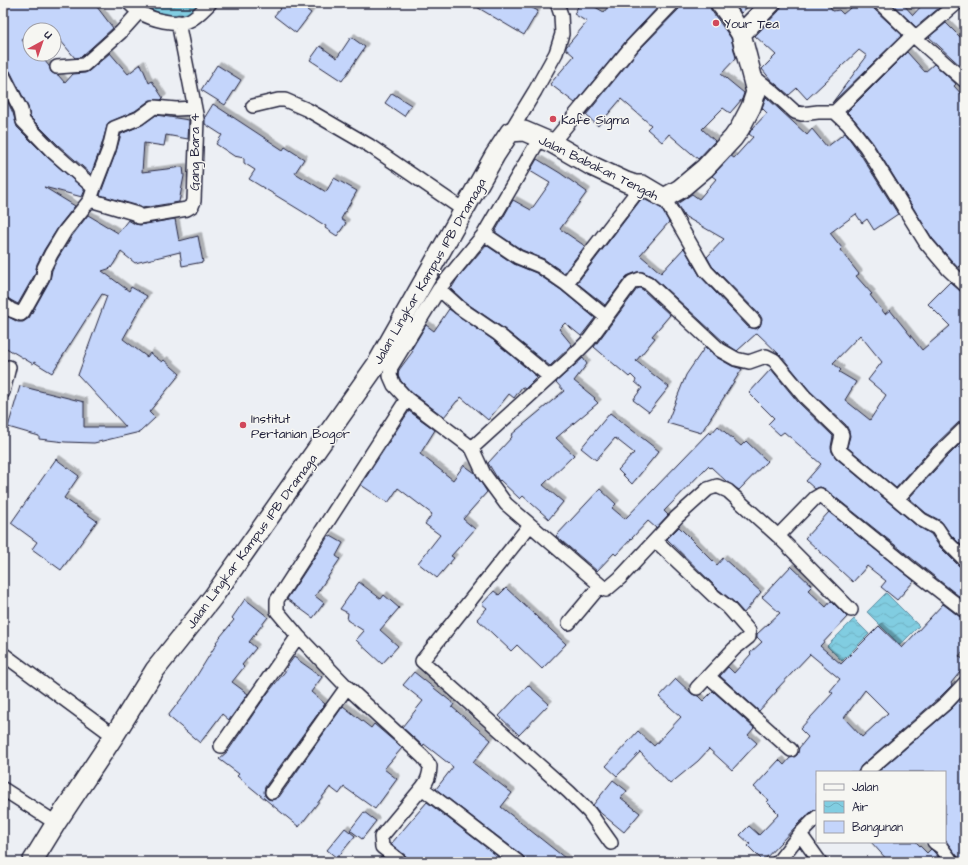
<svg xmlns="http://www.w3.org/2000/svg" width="968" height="865" font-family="'Architects Daughter',sans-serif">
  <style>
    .water { fill: url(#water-waves); stroke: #5b899f }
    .building { fill: #c4d5fb; stroke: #22223b; fill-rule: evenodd; filter: url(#shadow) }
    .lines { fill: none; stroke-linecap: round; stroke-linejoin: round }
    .street-casing { stroke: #22223b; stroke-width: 16 }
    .secondary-casing { stroke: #22223b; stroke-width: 22 }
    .street { stroke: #f6f6f2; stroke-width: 13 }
    .secondary { stroke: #f6f6f2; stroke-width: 19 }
    .poi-dot { fill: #d1495b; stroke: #f6f6f2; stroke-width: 1.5 }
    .labels { text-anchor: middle; stroke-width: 3; stroke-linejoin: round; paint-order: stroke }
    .poi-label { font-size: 13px; fill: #22223b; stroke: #f6f6f2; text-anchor: start }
    .street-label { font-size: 13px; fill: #22223b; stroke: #f6f6f2 }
  </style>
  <defs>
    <pattern id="water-waves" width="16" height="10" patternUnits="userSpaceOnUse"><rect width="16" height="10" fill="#81cde1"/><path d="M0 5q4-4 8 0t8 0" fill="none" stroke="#6fb0c2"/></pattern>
    <filter id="shadow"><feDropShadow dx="3.5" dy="-3.5" stdDeviation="0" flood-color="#0004"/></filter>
  </defs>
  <rect width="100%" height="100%" fill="#eceff4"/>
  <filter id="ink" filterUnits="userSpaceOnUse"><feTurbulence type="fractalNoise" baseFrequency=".025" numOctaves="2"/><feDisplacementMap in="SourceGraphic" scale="8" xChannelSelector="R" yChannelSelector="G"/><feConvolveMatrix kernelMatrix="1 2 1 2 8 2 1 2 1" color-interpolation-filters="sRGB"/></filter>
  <g filter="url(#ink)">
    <path class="water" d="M143 3H205C198 8 189 16 181 18 168 20 152 10 143 3Z
      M886 593 919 626 900 645 867 612Z
      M854 619 869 634 842 661 827 646Z"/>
    <path class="building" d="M3 3H94L113 28 81 57 75 58 60 40 54 44V30H30V34L22 40 30 50V54H39L49 66 51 72 54 74 58 75 65 83 73 74 85 73 89 71 110 53 128 74 141 64 149 83 152 81 163 98 161 100H150L135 111 108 123 101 147 91 174 58 145 30 117 28 107 10 71 7 68 3 67Z
      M285 3H298L311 13 296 33 274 16Z
      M470 3H523L538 11 524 35Z
      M580 3H588L604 12 611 3H637L643 8 648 3H662L626 41 575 103 550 84 574 56 566 49V47L587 22 574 14Z
      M681 3H709L711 10 731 38 736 58 721 74 744 93 742 99 730 113 723 108 702 129 715 141 698 159 669 134 662 142 647 129 651 125 621 99 598 126 586 115 638 51 679 9Z
      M734 3H752L741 13Z
      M783 3H827L833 11 839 10 843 14 856 3H872L874 9 902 35 832 103 867 56 859 50 807 99 797 88 789 95 771 80 762 69 776 55 755 36 779 11Z
      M891 3H902L913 15 924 3H945L916 27Z
      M946 23 965 42V70L929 37Z
      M351 37 365 47 342 81 310 60 320 46 337 58Z
      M907 52 925 72 934 64 956 84 954 86 965 98V262L958 268 932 238 873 143 854 119 847 112Z
      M217 65 241 80 225 105 201 90Z
      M3 92 13 113 17 127 47 157 85 190 82 197 44 187 75 206 59 226 44 250 37 264 35 274 18 304 3 296Z
      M392 93 411 105 404 116 385 103Z
      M766 97 807 135 812 129 827 147 845 133 859 152 898 214 874 230 867 219 862 223 856 214 830 233 842 248 840 250 859 274 856 276 872 294 870 295 885 314 890 310 922 350 950 326 928 304 950 282 960 291 965 293V420L959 422 933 447 896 488 847 447 850 436 849 431 846 425 810 391 782 357 757 333 737 351 725 343 653 277 643 272H637L626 277 605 305 577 283 642 198 661 208 669 222 640 255 661 273 684 248 700 276 748 327 756 329 760 326 762 319 760 315 712 266 707 257 724 239 684 216 677 204 692 194 699 199 716 179 712 176 731 156 734 158 753 137 749 134 752 129 767 113 762 108ZM860 335 882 362 868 380 886 395 870 420 845 400 856 382 839 372 841 370 833 363Z
      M213 104 283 150 285 147 304 159 295 173 326 192 334 178 357 191 341 219 346 223 337 236 325 228 326 226 249 179 255 170 244 163V158L234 156 216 144 222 135 205 124V117Z
      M156 115 189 120 188 139 166 135 164 146 144 143 142 172 183 167 184 176 179 202 142 208 139 206 100 195 116 152 121 134 142 125Z
      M537 159 560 173 587 192 560 229 585 246 564 273 544 259 522 250 495 232 513 200 531 210 550 183 530 171Z
      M88 215 118 233 128 220 135 224 140 225 175 219 179 241 198 236 203 262 182 266 180 252 135 263 121 252 111 268 102 271 129 291 131 287 147 296 123 339 147 357 150 353 162 362 164 360 180 374 149 412 155 418 140 432 94 443 65 442 39 439V436L8 427 20 386 84 402V427H126L78 375 107 296 102 294 52 373 34 362 33 364 3 346V314L18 322H23L29 318 50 280 52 270 58 258 72 236Z
      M486 245 514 264 536 273 561 290 595 318 581 336 565 323 559 329 572 345 550 366 503 328 465 302 451 289 457 279Z
      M640 288 643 290 670 315 652 336 655 338 636 361 669 387 649 412 633 400 642 388 635 382 636 380 631 375 629 377 594 347 637 289Z
      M449 309 493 340 537 377 525 389 522 387 514 398 509 394 488 420 461 397 458 401H457L444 417 411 392 401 381 398 375 399 370 413 351 411 350 426 325 434 331Z
      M705 347 716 357 732 366 742 369 701 433 667 423 686 375Z
      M583 358 587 364 574 381 595 398 594 399 598 403 556 438 574 455 543 485 563 502 549 519 523 496 520 499 500 480 499 481 488 463 512 437 511 435 564 391 556 382Z
      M771 369 798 402 833 436 831 447 832 452 836 458 917 526 931 534 939 546 959 566 965 568V601L825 489 820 487 815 489 806 481 821 464 784 432 780 435 768 424 774 418 749 393Z
      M409 411 435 430 420 454 453 480 464 465 475 473 487 492 463 519 475 529 451 556 454 558 437 578 418 563 440 535 425 524 432 514 398 488 388 503 361 485Z
      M610 413 659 451 632 484 618 470 634 453 615 438 596 460 581 448Z
      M718 426 741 446 746 441 767 461 739 490 727 482 711 467 710 468 708 466 664 511 668 515 656 528 648 521 616 555 614 553 597 571 556 536 600 489 616 504 612 508 625 519 709 432 711 434Z
      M965 439V549L951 535 941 521 926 513 909 498 945 459Z
      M56 459 79 476 64 498 97 521 61 570 32 549 37 542 11 523Z
      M829 512 914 581 897 600 881 587 886 581 867 566 853 582 805 538Z
      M679 527 717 565 723 558 761 592 744 613 734 602 719 590 667 539Z
      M329 535 343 543 336 556 340 559 315 596 324 603 313 618 287 599Z
      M791 566 812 586 808 590 826 607 831 601 847 617 820 646 841 664 879 626 902 648 943 604 960 617 965 619V649L959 656 965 661V666L951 683 952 685 940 697 861 766 858 772H817V809L812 811 798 824 763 861 748 846 750 844 740 835 749 826 759 835 779 814 767 802 769 800 754 787 779 760 784 765 790 758 794 757 797 755 799 748 808 737 800 729 833 693 830 691 840 679 810 654 776 690 777 691 759 711 720 676 728 667 734 673 751 654 750 653 762 642 757 637V634L780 613 762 597ZM865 690 888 713 862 737 844 718Z
      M359 582 381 599 384 595 399 608 380 630 398 646 382 664 356 640 364 631 347 620 348 613 340 609Z
      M506 588 566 644 542 669 517 645 511 651 477 619 487 608 482 604 494 591 499 595Z
      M245 599 268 617 249 642 256 648 242 665 244 667 232 682 248 694 229 720 222 714 200 743 168 716 188 690 217 643 216 642 234 620 232 618Z
      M294 657 322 677 311 692 325 704 265 787 264 792 265 796 268 799 272 800 279 797 343 706 371 728 374 724 402 748 384 769 397 779 375 809 344 787 339 794 330 787 299 827 237 776 239 774 219 759 228 751 267 694 287 669 286 668Z
      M414 672 454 704 452 707 491 740 473 763 512 793 501 807 570 862H526L523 856 436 789 453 767 424 744 423 746 402 727 423 701 403 685Z
      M676 679 692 694 698 696 703 701 713 691 754 728 748 735 757 743 732 770 709 749 698 761 670 784 640 752 617 776 606 766 638 731 654 746 681 717 659 697Z
      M528 685 549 704 519 735 499 716Z
      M963 696 965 698V862H960L958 857 945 840V772H878L951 709Z
      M613 780 627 791 621 798 640 813 624 832 597 810 593 805Z
      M427 802 505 862H409L406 856 391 844Z
      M364 812 376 821 362 839 350 830Z
      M345 828 355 836 337 858 327 850Z
      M871 842H916L927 853 931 849 935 853 942 862H889Z
      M381 857 388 862H377Z"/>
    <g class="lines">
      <g class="street-casing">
        <path id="street" d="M129 3C133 6 136 11 141 13 153 20 174 25 188 21 196 18 204 9 210 3
          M880 3 916 38 965 81
          M916 38 957 3
          M57 67 84 65 121 32 139 12
          M3 75 21 110 23 121 52 151 94 188 90 200 137 214 139 217 187 209 192 206 194 201 197 119 178 22
          M753 76 773 92 795 112 802 114 818 112H835L848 124 866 147 926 243 949 270 965 285
          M253 106 278 100H285L308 110 370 146 465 211
          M835 112 913 35
          M510 132 535 91 556 53 562 34 561 15 557 3
          M540 138 484 234 439 289 391 367 390 376 394 385 407 399 472 448 484 474 506 504 606 590 620 578 677 517 708 489 717 486 728 491 778 536 851 610
          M552 143 632 46 673 3
          M94 188 109 149 114 128 139 118 154 107 176 109 194 108
          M664 198 706 271 754 321
          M484 234 518 257 540 266 566 284 606 317
          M566 284 642 185
          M439 289 460 308 498 334 550 377
          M3 304 11 310 21 314 23 312 40 282 43 276 44 268 51 254 65 231 90 200
          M3 392 9 367
          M407 399 277 600V611L298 636 347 687 423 757 430 766C430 775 428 781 422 788L518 862
          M472 448 570 359 589 340 632 282 640 279 648 283 720 350 736 359 749 362 766 356 774 360 804 396 840 431 842 435 839 448 841 452 922 520 937 528 945 540 965 560
          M897 499 939 453 965 428
          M530 525 422 661 569 792 589 812 611 843
          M778 536 815 498 820 495 910 568 965 611
          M656 541 714 596 728 607 749 631V637L734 649 697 688
          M569 623 600 586
          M3 654 114 736
          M708 676 791 750
          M221 746 298 636
          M866 772 946 703 965 683
          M3 789 56 823
          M272 792 347 687
          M800 834 820 862
          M934 842 941 847 952 862
          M401 862 382 847 381 837 422 788
          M778 862 800 834 817 817"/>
      </g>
      <g class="secondary-casing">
        <path id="secondary" d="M741 34 771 3
          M32 862 56 823 114 736 155 670 213 597 377 364 495 155 510 132 524 131 552 143 592 166 626 182 635 185H642L664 198 680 189 705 168 733 138 740 128 751 107 756 92 741 34 730 16 720 3"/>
      </g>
      <use href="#street" class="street"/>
      <use href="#secondary" class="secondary"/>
    </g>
  </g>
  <g class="poi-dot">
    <circle cx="716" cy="23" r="4"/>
    <circle cx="553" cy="119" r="4"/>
    <circle cx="243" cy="425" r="4"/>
  </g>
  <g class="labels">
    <g class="poi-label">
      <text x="724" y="28">Your Tea</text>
      <text x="561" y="124">Kafe Sigma</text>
      <text x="251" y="423">Institut<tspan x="251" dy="15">Pertanian Bogor</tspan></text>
    </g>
    <g class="street-label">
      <text transform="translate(194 152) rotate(-90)" y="5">Gang Bara 4</text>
      <text transform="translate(599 167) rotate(26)" y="5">Jalan Babakan Tengah</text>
      <text transform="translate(429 271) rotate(-60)" y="5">Jalan Lingkar Kampus IPB Dramaga</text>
      <text transform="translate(251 541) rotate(-54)" y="5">Jalan Lingkar Kampus IPB Dramaga</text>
    </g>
  </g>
  <rect width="968" height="865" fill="none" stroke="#f6f6f2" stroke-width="16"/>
  <rect x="8" y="8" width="952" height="849" fill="none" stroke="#22223b" stroke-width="1.5" filter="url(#ink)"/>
  <rect x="816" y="771" width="130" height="72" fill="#f6f6f2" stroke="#a1a1a9"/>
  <rect x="824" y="784" width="20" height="6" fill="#f6f6f2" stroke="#a1a1a9"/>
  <text x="852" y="791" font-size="12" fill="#22223b">Jalan</text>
  <rect x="824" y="801" width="20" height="12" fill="url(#water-waves)" stroke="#a1a1a9"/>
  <text x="852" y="811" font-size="12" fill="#22223b">Air</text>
  <rect x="824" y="821" width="20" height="12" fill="#c4d5fb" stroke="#a1a1a9"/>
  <text x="852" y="831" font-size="12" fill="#22223b">Bangunan</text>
  <g transform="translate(42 42) rotate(40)"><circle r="19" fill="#f6f6f2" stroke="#a1a1a9"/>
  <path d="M0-3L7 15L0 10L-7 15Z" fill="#d1495b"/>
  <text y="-6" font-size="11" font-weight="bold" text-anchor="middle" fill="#22223b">U</text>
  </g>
</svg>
